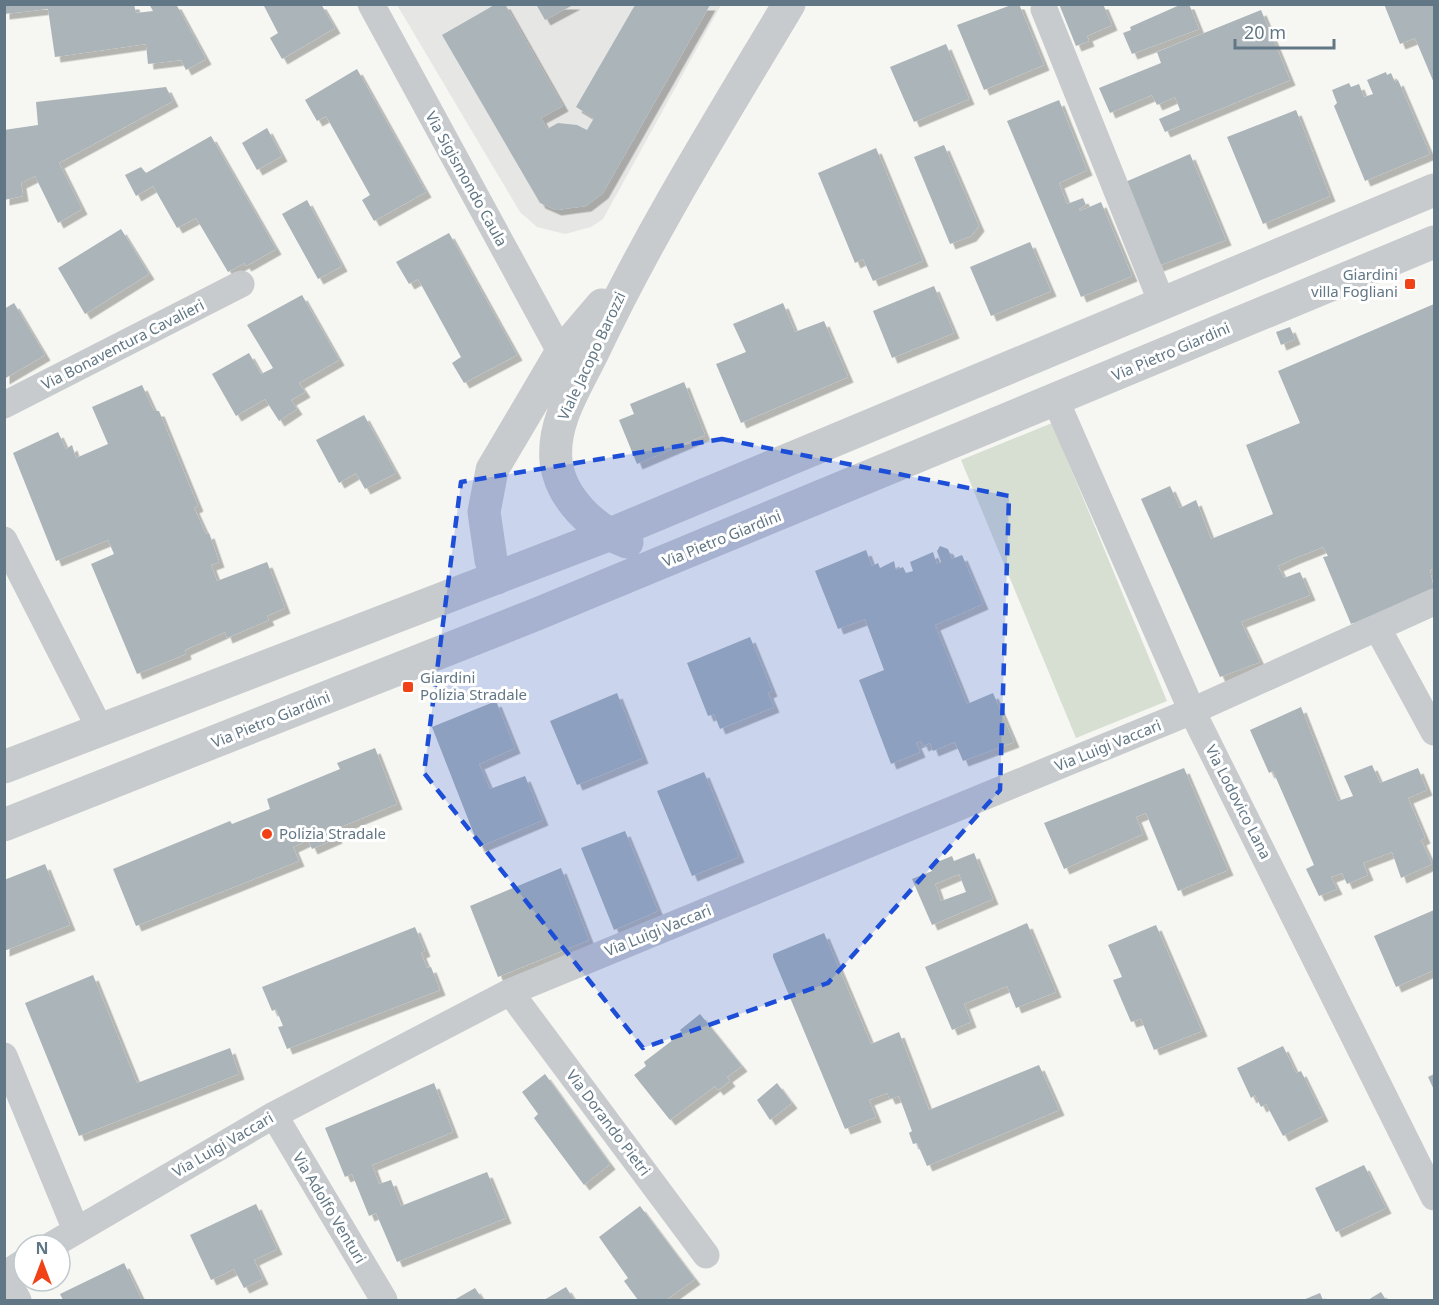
<svg xmlns="http://www.w3.org/2000/svg" width="1439" height="1305" font-family="'Noto Sans',sans-serif">
  <style>
    .built { fill: #e6e7e5 }
    .green { fill: #d7ded2 }
    .building { fill: #abb4b9; fill-rule: evenodd; filter: url(#shadow) }
    .lines { fill: none; stroke-linecap: round; stroke-linejoin: round }
    .minor { stroke: #c8cbce; stroke-width: 27 }
    .tertiary { stroke: #c8cbce; stroke-width: 33 }
    .marked { fill: #1d4ed8; fill-opacity: 0.2; stroke: #1d4ed8; stroke-width: 4.5; stroke-dasharray: 12 8; stroke-linejoin: round }
    .poi-dot { fill: #f14116; stroke: #fff; stroke-width: 2 }
    .labels { text-anchor: middle; stroke-width: 6; stroke-linejoin: round; paint-order: stroke }
    .street-label { font-size: 15px; fill: #627785; stroke: #fff }
    .poi-label { font-size: 15px; fill: #627785; stroke: #fff; text-anchor: start }
  </style>
  <defs>
    <filter id="shadow"><feDropShadow dx="5.5" dy="5.5" stdDeviation="0" flood-color="#0004"/></filter>
  </defs>
  <rect width="100%" height="100%" fill="#f6f6f2"/>
  <path class="built" d="M397 5H721L603 219 591 227 565 234 537 227 520 212Z"/>
  <path class="green" d="M1052 423 1167 701 1076 738 961 460Z"/>
  <path class="building" d="M4 4H134L136 13 153 11 149 4H176L206 59 186 70 181 60 148 64 146 44 55 57 48 9 4 14Z
    M263 4H321L335 28 282 59 270 38 278 33Z
    M496 4H505L563 106 541 118 547 129 558 123 577 125 587 130 594 118 576 107 635 5H710L603 193 586 206 556 210 540 203 442 35Z
    M536 4H575L545 20Z
    M1014 4H1019L1044 65 984 90 957 25Z
    M1059 4H1103L1112 25 1087 36 1089 41 1076 46Z
    M1182 4H1189L1199 29 1132 54 1123 33 1131 30 1130 27Z
    M1384 4H1434V83L1415 38 1400 44Z
    M1261 10 1290 80 1165 132 1159 119 1180 110 1175 97 1157 105 1152 95 1110 113 1099 88 1161 63 1157 52Z
    M946 44 969 99 914 122 890 67Z
    M357 69 426 192 374 221 362 200 370 195 326 116 317 121 305 100Z
    M1386 72 1387 75 1391 73 1395 82 1398 80 1430 154 1365 181 1334 106 1337 103 1332 90 1349 83 1351 87 1359 84 1364 97 1373 94 1367 80Z
    M166 87 173 101 59 163 82 209 58 223 35 176 21 183 23 196 4 200V130L38 125 36 102Z
    M1059 100 1087 170 1059 183 1067 204 1083 198 1086 205 1079 209 1080 211 1101 202 1132 276 1081 297 1007 121Z
    M1296 110 1330 196 1263 224 1227 137Z
    M267 128 282 156 257 170 242 143Z
    M211 136 276 249 246 266 244 263 228 272 196 218 177 228 153 186 136 196 125 175 141 167 146 173Z
    M944 145 979 226 971 236 950 244 914 157Z
    M876 148 923 261 873 281 863 259 855 263 818 173Z
    M1190 154 1226 240 1158 266 1123 183Z
    M307 200 342 266 318 279 282 214Z
    M121 229 149 274 85 314 58 268Z
    M449 233 517 355 464 383 452 363 461 357 418 279 409 284 396 262Z
    M1030 242 1051 291 991 316 970 267Z
    M934 286 954 333 892 358 873 311Z
    M302 295 339 360 299 383 305 392 291 400 297 409 279 421 265 399 236 416 212 374 249 353 261 374 273 368 247 325Z
    M14 303 45 355 4 379V309Z
    M783 303 795 332 824 321 848 377 741 423 716 364 746 352 733 324Z
    M1434 304V568L1430 570 1434 589 1351 624 1323 557 1328 556 1323 547 1293 559 1278 566 1284 578 1300 572 1310 595 1241 622 1260 662 1220 677 1141 499 1170 486 1180 508 1196 500 1211 539 1273 514 1246 445 1300 423 1278 371Z
    M1290 327 1295 339 1281 345 1276 332Z
    M684 382 705 435 637 464 619 420 634 414 630 404Z
    M142 385 154 411H159L198 506 194 508 206 534 209 533 219 562 211 565 217 581 267 562 285 608 267 616 269 620 227 638 225 632 185 650 186 654 137 674 91 564 114 554 108 540 56 561 13 453 58 432 66 449 72 445 76 458 108 444 92 407Z
    M364 415 396 473 365 489 356 473 339 483 316 440Z
    M940 546 948 549 952 559 962 555 983 604 935 625 967 704 993 693 1014 742 963 761 955 742 933 751 930 743 923 746 921 741 916 743 920 752 891 764 859 680 884 670 865 619 838 629 815 571 866 550 872 566 878 563 880 568 894 561 896 570 903 567 906 573 913 571 910 562 933 552 937 564 941 562 937 551Z
    M750 637 772 691 768 693 774 707 720 729 714 714 708 716 687 663Z
    M617 693 643 758 577 785 550 721Z
    M496 701 515 748 479 764 490 789 525 776 543 820 479 847 432 727Z
    M1301 707 1338 801 1353 796 1344 776 1372 765 1380 783 1418 768 1427 790 1408 798 1425 838 1421 840 1432 864 1401 878 1392 852 1363 863 1368 875 1347 884 1342 873 1331 877 1337 889 1319 896 1306 869 1314 865 1273 771 1269 773 1250 730Z
    M375 748 397 804 333 830 337 838 312 849 308 840 293 847 299 861 136 926 113 869 230 821 232 824 270 809 267 799 340 769 337 763Z
    M1184 768 1228 870 1178 891 1146 813 1136 817 1143 834 1064 869 1044 823Z
    M704 772 739 857 692 876 657 791Z
    M625 831 658 911 614 930 581 848Z
    M974 853 993 899 932 925 912 879 932 871 930 865 952 856 954 861ZM959 874 966 892 941 901 935 884Z
    M45 864 70 925 4 951V880Z
    M561 868 589 940 498 977 470 906Z
    M1434 910V970L1396 987 1374 936Z
    M1027 923 1056 992 1016 1008 1007 986 964 1004 971 1022 952 1030 925 967Z
    M1156 925 1202 1031 1154 1050 1141 1019 1131 1022 1113 980 1122 977 1108 945Z
    M415 927 425 951 421 953 427 968 431 967 440 990 287 1049 278 1027 283 1026 276 1009 272 1011 262 987Z
    M824 933 871 1044 899 1032 929 1110 1039 1065 1059 1110 927 1166 917 1143 913 1144 909 1133 912 1131 899 1096 890 1099 887 1093 869 1100 876 1117 845 1129 773 957V954Z
    M93 975 137 1083 230 1048 239 1074 79 1136 25 1003Z
    M700 1014 742 1066 727 1077 730 1081 718 1090 715 1086 670 1120 634 1075 646 1066 644 1062 682 1033 680 1030Z
    M1283 1046 1296 1073 1301 1071 1323 1116 1283 1136 1266 1104 1261 1107 1255 1095 1251 1098 1237 1068Z
    M545 1074 610 1164 584 1185 534 1118 538 1114 522 1092Z
    M1434 1074V1090L1428 1077Z
    M434 1083 453 1132 372 1165 379 1184 391 1180 401 1206 487 1172 506 1218 397 1262 376 1213 369 1216 352 1174 345 1177 325 1128Z
    M777 1083 792 1103 770 1120 757 1100Z
    M1364 1165 1386 1208 1336 1232 1315 1188Z
    M256 1204 277 1249 254 1260 263 1279 244 1288 234 1269 211 1280 190 1235Z
    M640 1206 695 1279 666 1300H638L624 1281 628 1278 599 1237Z
    M124 1263 142 1300H63L60 1294Z
    M566 1287 574 1300H544Z
    M475 1288 483 1300H454Z
    M1381 1292 1386 1300H1368Z
    M1320 1293 1323 1300H1303Z"/>
  <g class="lines">
    <path class="minor" d="M371 4 561 353
      M1044 9 1162 303
      M1056 401 1192 711 1434 1197
      M4 405 241 284
      M4 540 100 729
      M1378 629 1434 732
      M510 992 706 1255
      M4 1056 76 1230
      M274 1115 384 1300
      M52 1245 274 1115 510 992 1192 711 1434 602
      M18 1300 4 1275 24 1262"/>
    <path class="tertiary" d="M627 542C594 530 560 498 556 461 552 421 578 384 594 350 651 230 721 118 789 4
      M497 578 491 560 484 512 492 470 561 353 602 305
      M4 767 608 535 1434 190
      M4 825 537 614 1434 242"/>
  </g>
  <path class="marked" d="M722 439 1009 496 1000 790 828 983 643 1048 424 773 461 482Z"/>
  <g class="poi-dot">
    <rect x="1404" y="278" width="12" height="12" rx="3"/>
    <rect x="402" y="681" width="12" height="12" rx="3"/>
    <circle cx="267" cy="834" r="6"/>
  </g>
  <g class="labels">
    <g class="street-label">
      <text transform="translate(466 179) rotate(61)" y="5">Via Sigismondo Caula</text>
      <text transform="translate(123 345) rotate(-27)" y="5">Via Bonaventura Cavalieri</text>
      <text transform="translate(1171 352) rotate(-23)" y="5">Via Pietro Giardini</text>
      <text transform="translate(592 356) rotate(-65)" y="5">Viale Jacopo Barozzi</text>
      <text transform="translate(722 539) rotate(-22)" y="5">Via Pietro Giardini</text>
      <text transform="translate(271 720) rotate(-22)" y="5">Via Pietro Giardini</text>
      <text transform="translate(1108 746) rotate(-22)" y="5">Via Luigi Vaccari</text>
      <text transform="translate(1238 802) rotate(63)" y="5">Via Lodovico Lana</text>
      <text transform="translate(658 931) rotate(-22)" y="5">Via Luigi Vaccari</text>
      <text transform="translate(608 1123) rotate(53)" y="5">Via Dorando Pietri</text>
      <text transform="translate(223 1145) rotate(-30)" y="5">Via Luigi Vaccari</text>
      <text transform="translate(329 1208) rotate(59)" y="5">Via Adolfo Venturi</text>
    </g>
    <g class="poi-label">
      <text x="1398" y="280" text-anchor="end">Giardini<tspan x="1398" dy="17">villa Fogliani</tspan></text>
      <text x="420" y="683">Giardini<tspan x="420" dy="17">Polizia Stradale</tspan></text>
      <text x="279" y="839">Polizia Stradale</text>
    </g>
  </g>
  <rect width="1439" height="1305" fill="none" stroke="#627785" stroke-width="12"/>
  <g transform="translate(42 1263)"><circle r="28" fill="#ffffff" stroke="#c0c9ce" stroke-width="1.5"/>
  <path d="M0-4.5L10 22L0 15L-10 22Z" fill="#f14116"/>
  <text y="-9" font-size="16" font-weight="bold" text-anchor="middle" fill="#627785">N</text>
  </g>
  <path d="M1235 39v9h99v-9" fill="none" stroke="#627785" stroke-width="3"/>
  <text x="1244" y="39" font-size="18" fill="#627785" stroke="#ffffff" stroke-width="4.5" paint-order="stroke">20 m</text>
</svg>
